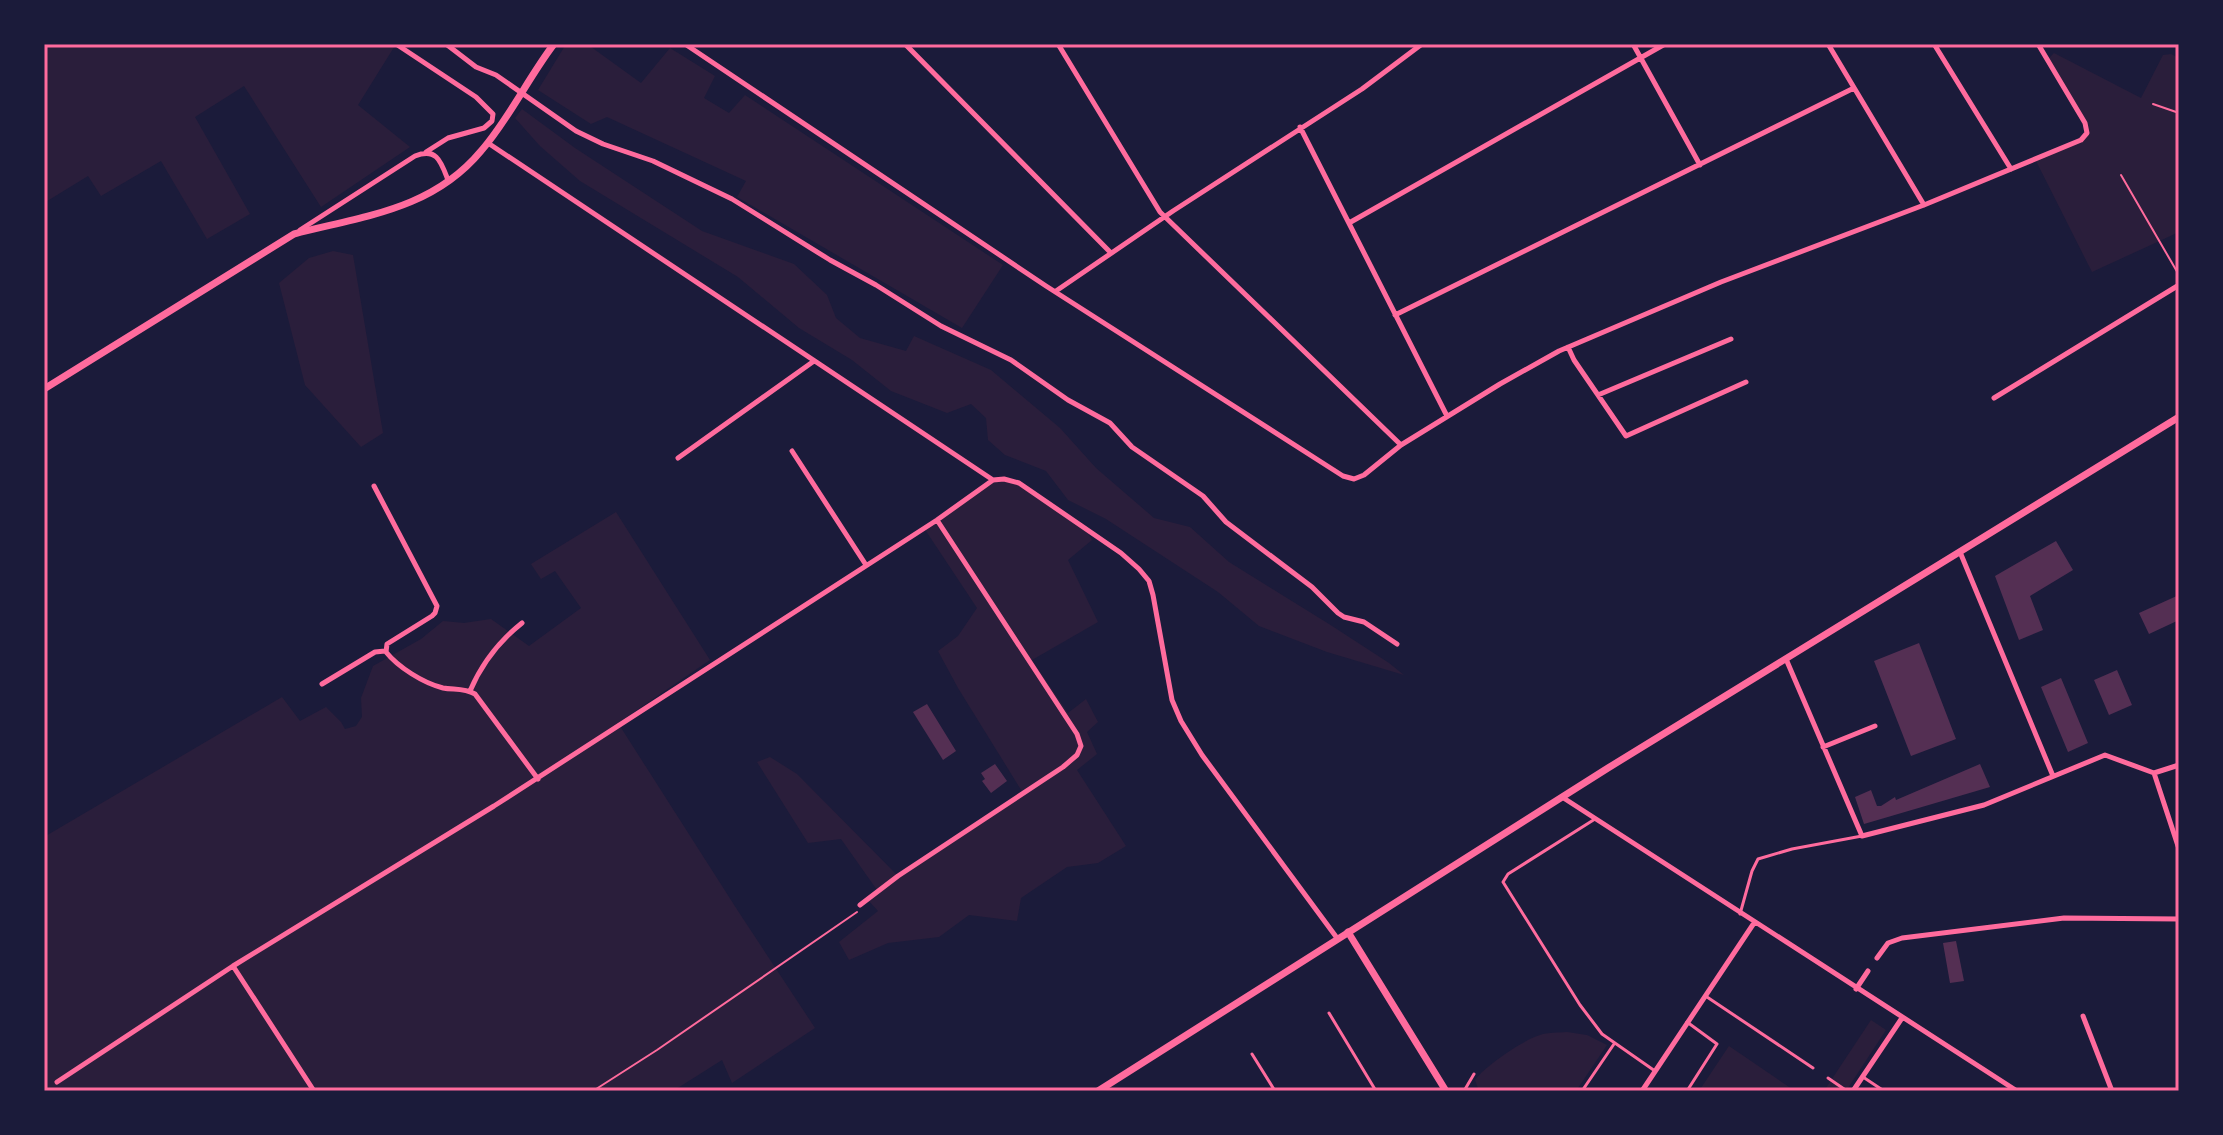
<svg xmlns="http://www.w3.org/2000/svg" width="2223" height="1135" font-family="'Fira Sans Condensed',sans-serif">
  <style>
    .green { fill: #2a1e3b }
    .building { fill: #542f53 }
    .lines { fill: none; stroke-linecap: round; stroke-linejoin: round }
    .path { stroke: #ff6b9d; stroke-width: 2 }
    .service { stroke: #ff6b9d; stroke-width: 3 }
    .minor { stroke: #ff6b9d; stroke-width: 5 }
    .tertiary { stroke: #ff6b9d; stroke-width: 7 }
    .secondary { stroke: #ff6b9d; stroke-width: 7 }
    .neatline { fill: none; stroke: #ff6b9d; stroke-width: 3 }
  </style>
  <rect width="100%" height="100%" fill="#1b1b3a"/>
  <path class="green" d="M44 44H396L358 105 410 147 321 207 244 86 195 117 250 214 207 239 161 161 101 196 88 176 44 203Z
    M566 44H587L641 83 670 48 715 76 704 98 729 113 745 95 1003 265 962 328 737 197 746 181 607 117 591 124 538 90Z
    M2054 53 2141 98 2163 55 2171 54 2179 58V232L2092 272 2035 159 2074 144 2088 130 2047 60Z
    M522 109 575 148 702 231 794 264 827 295 836 318 860 338 906 351 914 336 991 370 1060 428 1096 468 1154 518 1190 527 1229 562 1329 624 1389 663 1404 675 1327 652 1259 626 1218 592 1106 519 1068 500 1046 471 1005 455 988 440 986 418 971 404 947 413 891 391 852 360 799 328 738 277 580 181 540 146 515 118Z
    M333 251 353 255 383 433 361 447 305 385 279 283 309 258Z
    M1004 479 1019 483 1085 528 1092 540 1068 560 1098 622 1032 660 1068 713 1086 699 1098 722 1087 732 1097 754 1077 770 1126 846 1098 863 1067 867 1021 898 1017 921 969 915 939 937 888 943 849 960 839 942 878 911 867 899 877 890 841 839 808 843 757 762 770 757 797 774 898 876 1023 793 958 688 938 651 958 636 977 608 924 528 993 480Z
    M616 512 710 660 618 723 738 911 815 1028 732 1083 722 1060 673 1091H44V837L282 697 300 721 326 707 341 722 345 729 356 726 362 717 361 698 373 666 421 639 443 621 464 623 491 619 529 646 581 608 555 571 541 579 531 564Z
    M1871 1020 1886 1030 1846 1091H1824Z
    M1567 1032 1587 1035 1607 1045 1576 1091H1479L1475 1080C1485 1066 1523 1040 1540 1035 1548 1032 1559 1033 1567 1032Z
    M1729 1046 1795 1091H1699Z"/>
  <path class="building" d="M2056 541 2073 570 2030 596 2043 630 2019 640 1995 576Z
    M2179 595V620L2149 634 2139 613Z
    M1919 643 1956 739 1911 756 1874 661Z
    M2117 670 2132 705 2109 715 2094 680Z
    M2061 678 2088 743 2068 752 2041 687Z
    M927 704 956 751 943 760 913 712Z
    M995 764 1007 781 991 793 982 781 985 779 981 773Z
    M1980 764 1990 787 1864 824 1855 797 1871 790 1877 806H1881L1895 797 1896 800Z
    M1956 941 1964 981 1950 983 1943 943Z"/>
  <g class="lines">
    <path class="path" d="M2153 104 2179 113
      M2121 175 2179 275
      M593 1091 657 1050 857 912"/>
    <path class="service" d="M1595 819 1508 874 1503 882 1580 1005 1602 1034 1655 1071
      M1740 914 1752 871 1758 859 1792 849 1862 836
      M1707 997 1813 1068
      M1329 1013 1376 1091
      M1687 1022 1717 1044 1687 1091
      M1252 1054 1275 1091
      M1863 1077 1884 1091
      M1828 1078 1847 1091
      M1464 1091 1474 1074
      M1582 1091 1614 1044"/>
    <path class="minor" d="M396 44 476 97 493 114 492 121 484 128 448 138 426 152
      M446 44 476 67 496 75 576 131 603 144 653 161 732 199 830 260 876 285 941 326 1011 360 1068 400 1110 423 1132 447 1203 496 1226 522 1312 587 1338 613 1344 617 1364 622 1397 644
      M685 44 1046 286 1343 476 1354 479 1364 475 1401 445 1500 384 1559 351 1721 282 1924 205 2081 140 2087 133 2085 123 2038 44
      M905 44 1111 253
      M1058 44 1160 212 1401 445
      M1633 44 1700 165
      M1828 44 1924 205
      M1934 44 2011 169
      M1300 127 1447 416
      M488 143 993 480
      M1349 223 1665 44
      M300 230 415 156C437 147 441 162 448 180
      M1056 291 1173 211 1362 89 1422 44
      M1395 315 1854 88
      M1568 347 1574 360 1626 436 1746 382
      M1598 395 1731 339
      M1994 398 2179 285
      M792 451 866 565
      M678 458 814 361
      M374 486 437 606 435 613 432 616 387 644 386 652C398 667 423 683 443 688 454 690 464 688 475 694L538 779
      M1960 552 2053 776
      M1786 659 1862 836 1984 805 2105 755 2154 773 2179 765
      M322 684 375 652 385 651
      M470 691C482 663 498 642 522 623
      M1823 747 1875 726
      M2154 773 2179 849
      M1562 797 2017 1091
      M860 905 898 876 1063 767 1077 755 1081 746 1077 734 937 520
      M1877 958 1888 943 1902 938 2064 918 2179 919
      M233 966 314 1091
      M1856 989 1868 971
      M2083 1016 2112 1091
      M57 1082 233 966 494 806 937 520 993 480 1004 479 1019 483 1121 553 1139 569 1149 581 1153 595 1172 700 1181 721 1202 755 1337 938
      M1642 1091 1754 923
      M1853 1091 1902 1018"/>
    <path class="tertiary" d="M44 389 294 234C363 216 432 210 481 151 509 119 528 78 554 44
      M1348 932 1446 1091"/>
    <path class="secondary" d="M1098 1091 1608 768 2179 417"/>
  </g>
  <rect width="2223" height="1135" fill="none" stroke="#1b1b3a" stroke-width="92"/>
  <rect x="46" y="46" width="2131" height="1043" class="neatline"/>
</svg>
